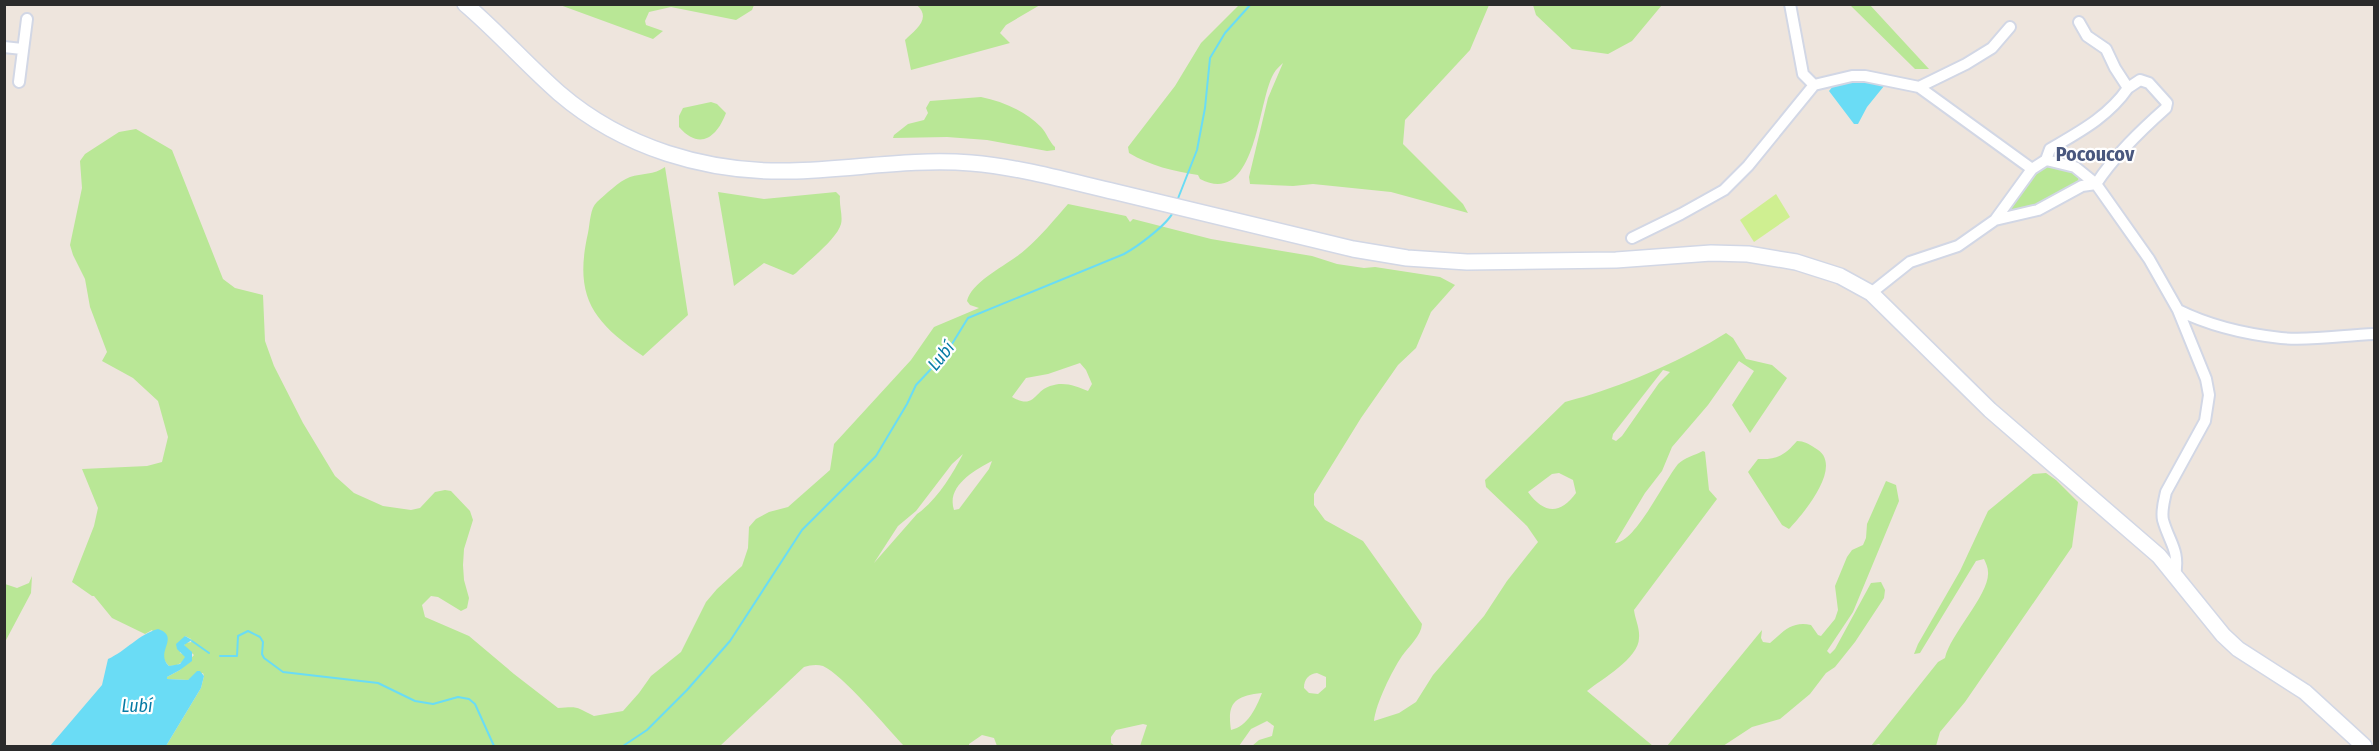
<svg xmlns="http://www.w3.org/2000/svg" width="2379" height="751" font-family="'Fira Sans Condensed',sans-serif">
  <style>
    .green { fill: #b9e796; fill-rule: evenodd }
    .pitch { fill: #cfef91 }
    .water { fill: #6adcf5 }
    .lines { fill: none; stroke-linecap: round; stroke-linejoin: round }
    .stream { stroke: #6adcf5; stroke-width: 2 }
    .minor-casing { stroke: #d2d7e5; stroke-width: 14 }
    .secondary-casing { stroke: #d2d7e5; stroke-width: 18 }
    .minor { stroke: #fff; stroke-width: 10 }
    .secondary { stroke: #fff; stroke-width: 15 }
    .labels { text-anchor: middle; stroke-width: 4.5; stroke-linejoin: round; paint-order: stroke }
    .water-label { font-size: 18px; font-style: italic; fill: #067ba4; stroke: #fff }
    .quarter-label { font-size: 20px; font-weight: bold; fill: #49577e; stroke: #fff }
  </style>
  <rect width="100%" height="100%" fill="#eee5dd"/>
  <path class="green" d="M1240 4 1489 5 1470 50 1405 120 1403 144 1463 204 1468 213 1391 192 1313 184 1293 186 1250 184 1249 177 1268 98 1283 63C1280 66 1276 69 1274 73 1257 101 1257 208 1200 179L1198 175C1174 171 1150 166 1129 153L1128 147 1175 86 1201 43Z
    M560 5H754L752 10 736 20 671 7 649 12 645 21 646 25 663 31 653 39Z
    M917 5H1040L1006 25 1000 33 1010 43 911 70 905 40C915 30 932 19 917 5Z
    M1533 5V4L1662 5 1632 41 1608 54 1572 49 1536 15Z
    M1850 5H1870L1929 69H1915Z
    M981 97C1002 101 1025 111 1041 127 1047 133 1049 142 1055 147V150L1047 151 987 140 947 137 893 138 894 135 908 124 924 120 928 113 926 108 930 101Z
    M711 102 717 104 726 113C717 137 700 151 679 127V116L683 108Z
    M136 129 172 150 223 279 235 288 263 295 265 341 274 366 303 423 335 476 354 493 383 506 411 510 420 508 435 492 445 490 451 491 470 511 473 520 464 549 463 565 464 580 469 598 467 608 461 611 438 597 431 596 422 605 425 617 469 636 514 674 558 708C579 706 576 707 594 716L623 711 639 693 651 676 681 652 706 602 717 589 742 566 748 548 749 527 756 519 769 512 788 507 830 470 834 444 911 360 934 327 979 308 970 305 967 301C972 280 1010 264 1026 249 1041 236 1054 220 1068 204L1126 216 1130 222 1133 219 1211 239 1312 256 1337 264 1364 268 1375 267 1440 277 1455 285 1431 312 1416 348 1398 365 1361 418 1314 494V505L1325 520 1363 541 1422 624C1421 636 1409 646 1402 656 1392 671 1376 703 1374 721L1399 713 1416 702 1433 675 1484 616 1507 581 1538 542 1527 526 1486 487 1485 480 1565 402C1571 400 1576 399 1583 397 1630 383 1685 359 1726 333L1733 338 1746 359 1772 365 1787 378 1750 433 1732 405 1754 371 1739 361 1708 405 1672 447 1662 471 1645 493 1615 543C1635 543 1664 481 1678 464 1684 458 1695 455 1703 451L1705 452 1709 490 1717 499 1634 610C1635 619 1640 628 1639 638 1639 658 1602 679 1587 691L1653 746H1252L1259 740 1272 736 1274 726 1267 721 1251 729 1239 746H1140L1147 725 1143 724 1116 730 1111 737V743L1115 746H997L994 738 982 735 969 744V746H904C887 728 843 675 823 666 817 664 810 665 804 667L720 746H166L201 688 204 676 203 673 188 680 167 679V677L180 670 194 655 184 646 185 643 192 642 191 639 185 636 180 653 186 655C184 663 177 666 169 666L164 660V649L152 630 145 634 112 618 94 596H92L72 582 94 526 98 508 82 469 147 466 162 462 168 437 158 401 133 378 102 361 107 352 90 307 85 279 73 255 70 245 82 188 80 161 85 154 119 132ZM1080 363 1086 370 1092 384 1088 391C1076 386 1064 381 1050 386 1033 392 1035 410 1012 397L1026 378 1048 374ZM1663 370 1670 372 1659 383 1622 436 1616 441 1612 439 1613 434ZM963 454C952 475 937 500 917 514L874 563 898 526 916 511 952 464ZM992 461 989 469 959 509 954 510C946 486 975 470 992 461ZM1559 473 1573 480 1576 493C1560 515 1544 514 1528 492L1552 474ZM1317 673 1326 677V687L1318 694 1309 693 1304 688C1304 679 1309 674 1317 673ZM1262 693C1256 708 1248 726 1231 730 1227 703 1234 696 1262 693Z
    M665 167 688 315 643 356C591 321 574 295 588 233 590 224 590 208 597 202 605 195 619 181 630 177 642 173 654 175 665 167Z
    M2044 167C2057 168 2069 168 2079 176L2078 182 2037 208 2006 212 2034 172Z
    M718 192 764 199 836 192 840 196C839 205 843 216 841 224 837 239 807 262 796 273L793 275 764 263 734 286Z
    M1797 441C1804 441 1809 444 1815 448 1846 464 1803 514 1789 529L1782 525 1748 472 1758 459C1777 460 1785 455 1797 441Z
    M2046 473 2056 480 2078 502 2072 547 1965 702 1940 732 1936 746H1882L1879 744 1871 746 1938 662 1945 658C1950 634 1990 594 1988 572 1988 568 1986 563 1984 559L1976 561 1920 653 1914 654 1918 644 1960 571 1988 511 2033 474Z
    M1886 481 1896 485 1899 501 1853 612 1827 651 1830 654 1835 649 1871 583 1881 582 1885 590 1884 598 1855 642 1835 667 1826 673 1810 694 1780 719 1752 727 1723 746H1667L1762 630 1761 638 1763 642 1770 643C1784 631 1792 621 1811 625L1818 635 1821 636 1835 619 1838 610 1835 586 1847 557 1852 550 1863 545 1866 538 1867 524Z
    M32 576 31 593 5 642V584L17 588 29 583Z"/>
  <path class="pitch" d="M1776 194 1790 217 1754 242 1740 220Z"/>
  <path class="water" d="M1854 81H1863L1884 86 1867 107 1858 124H1854L1829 91 1834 85Z
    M158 629C181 637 154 652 169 666L180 664 185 657 177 649 176 644 185 636 192 640 184 645 192 652V661L180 670 167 677V679L188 680 197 671H200L204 676 201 688 166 746H50L102 685 108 659C126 651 139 634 158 629Z"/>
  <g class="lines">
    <path class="stream" d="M1177 201 1197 150 1205 108 1210 58 1225 33 1251 4
      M192 641 209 653
      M220 656H237L238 636 248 631 260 637 263 642 262 654 264 658 283 672 378 683 415 701 433 704 458 697 469 699 475 704 494 746
      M623 746 647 730 687 690 730 641 802 530 876 456 907 404 916 385 947 352 968 318 1124 254C1137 247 1168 224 1173 212"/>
    <g class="minor-casing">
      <path id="minor" d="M1790 4 1803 74 1814 85
        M4 47 22 49
        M19 82 27 19
        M1919 87 1966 64 1992 48 2010 27
        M2046 160 2050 149C2079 132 2108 117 2128 88L2115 68 2106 49 2087 36 2079 22
        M2096 184C2115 155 2140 131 2166 108L2167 103 2149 83 2140 80 2128 88
        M1995 220 2038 210 2082 186 2096 184
        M1632 238 1681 214 1724 190 1748 166 1814 85 1852 76H1865L1919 87 2032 169
        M1871 293 1910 262 1958 246 1995 220 2032 169 2046 160 2075 167 2096 184 2149 259 2178 310 2206 379 2209 395 2205 421 2166 492C2164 501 2161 511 2163 520 2169 542 2180 550 2175 575
        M2178 310C2210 326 2245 334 2281 338 2311 341 2344 335 2374 334"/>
    </g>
    <g class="secondary-casing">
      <path id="secondary" d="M465 4C498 32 527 65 559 93 623 148 707 173 790 171 850 170 910 158 971 163 1020 167 1068 181 1116 192 1195 211 1274 230 1353 249L1407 258 1467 262 1616 260 1711 253 1748 254 1796 262 1840 276 1871 293 1990 410 2159 556 2223 635 2238 649 2305 692 2364 746"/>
    </g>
    <use href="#minor" class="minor"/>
    <use href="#secondary" class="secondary"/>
  </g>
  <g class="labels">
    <g class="water-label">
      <text transform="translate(941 356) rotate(-51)" y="6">Lubí</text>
      <text x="137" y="712">Lubí</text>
    </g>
    <g class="quarter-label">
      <text x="2095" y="161">Pocoucov</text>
    </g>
  </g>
  <rect width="2379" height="751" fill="none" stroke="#2b2b2b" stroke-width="12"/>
</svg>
